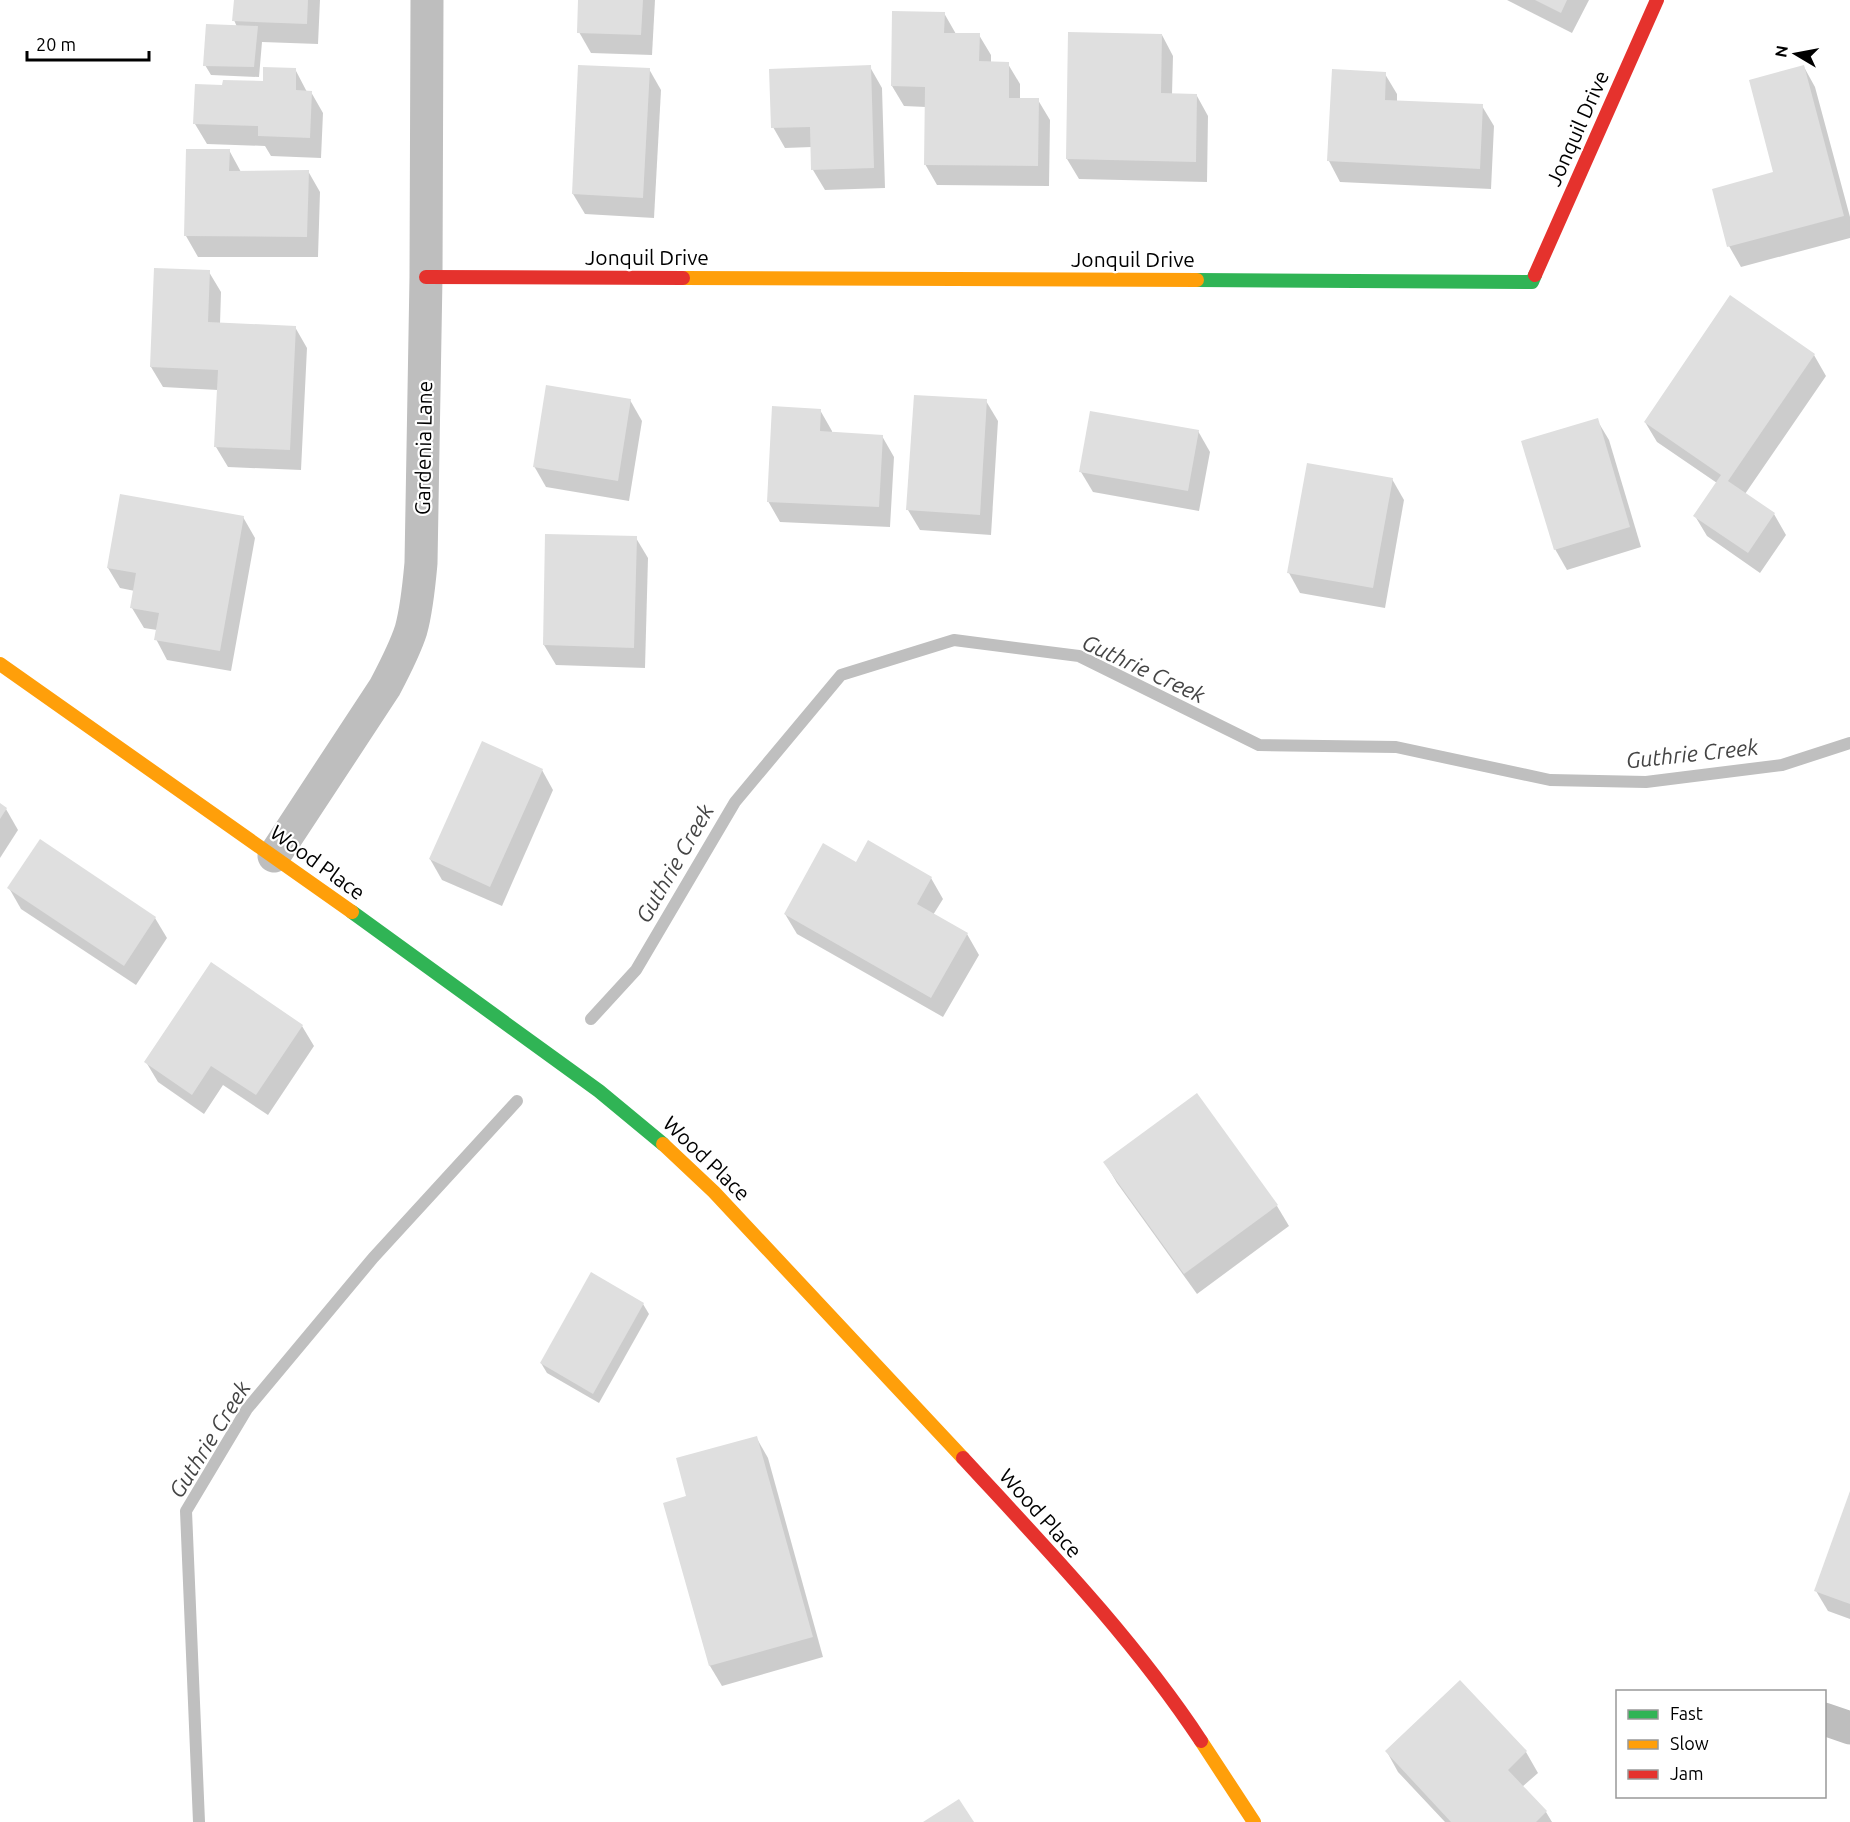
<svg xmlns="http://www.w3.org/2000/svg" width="1850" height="1822" font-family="Ubuntu,sans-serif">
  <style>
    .shadow { fill: #0003 }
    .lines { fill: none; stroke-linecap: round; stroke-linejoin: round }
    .stream { stroke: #bfbfbf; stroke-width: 12 }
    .building { fill: #dfdfdf }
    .street { stroke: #bebebe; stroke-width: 33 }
    .fast { stroke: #30b455; stroke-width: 14 }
    .slow { stroke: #ff9f0a; stroke-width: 14 }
    .jam { stroke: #e5322d; stroke-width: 14 }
    .labels { text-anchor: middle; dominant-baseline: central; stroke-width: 4.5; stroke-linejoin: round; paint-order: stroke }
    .street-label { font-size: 21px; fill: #000; stroke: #fff }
    .water-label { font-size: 22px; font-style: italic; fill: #444; stroke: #fff }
  </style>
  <rect width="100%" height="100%" fill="#fff"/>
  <g class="shadow">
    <polygon points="235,0 320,0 318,44 262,42 259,77 211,75 205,65 237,27 234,20"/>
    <polygon points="580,0 655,0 652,55 591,53 579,32"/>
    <polygon points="1507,0 1589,0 1572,33"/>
    <polygon points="944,13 956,34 979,35 991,55 991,63 1008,64 1020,84 1020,100 1038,100 1050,120 1049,186 937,185 925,164 926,107 904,106 892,86"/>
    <polygon points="1162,35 1173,56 1172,95 1197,96 1208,116 1207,182 1079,179 1067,159"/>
    <polygon points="870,67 882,88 885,188 825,190 813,170 812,147 785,148 773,127"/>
    <polygon points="1804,67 1815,87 1850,217 1850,238 1741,267 1729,246 1775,173"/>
    <polygon points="295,69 307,92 311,92 323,113 321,158 271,156 265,146 207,144 195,124 223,86 264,82"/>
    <polygon points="649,69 661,90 654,218 585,214 573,194"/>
    <polygon points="1385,74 1397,94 1397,102 1482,106 1494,126 1491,189 1340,182 1329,161"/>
    <polygon points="188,150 229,150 241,172 308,171 320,192 318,257 198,257 186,236"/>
    <polygon points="209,272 221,292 220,324 295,327 307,348 301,470 228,467 216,447 218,390 163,387 151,367"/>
    <polygon points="1814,355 1826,376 1745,494 1774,514 1786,535 1760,573 1707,536 1695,516 1717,483 1657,442 1645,422"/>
    <polygon points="630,400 642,421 629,501 546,487 534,466"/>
    <polygon points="986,401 998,421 991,535 920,530 908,510"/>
    <polygon points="820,410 832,431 832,434 882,436 894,457 890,527 780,522 768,501"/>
    <polygon points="1597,420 1609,440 1641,547 1567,570 1555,549"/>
    <polygon points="1198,431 1210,452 1199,511 1093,492 1081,472"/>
    <polygon points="1392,479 1404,500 1385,608 1300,593 1289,573"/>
    <polygon points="243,517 255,538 231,671 167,660 156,639 157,630 144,628 132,608 135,591 120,588 108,568"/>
    <polygon points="636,538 648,558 645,668 556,665 544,645"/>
    <polygon points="542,770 553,790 502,906 442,880 430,859"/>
    <polygon points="0,805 6,809 18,830 0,858"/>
    <polygon points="856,865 931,878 943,899 933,915 967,934 979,955 943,1017 797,934 785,914"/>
    <polygon points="9,888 155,918 167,938 136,985 21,909"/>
    <polygon points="302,1026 314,1046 268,1115 223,1085 204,1114 158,1082 146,1062"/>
    <polygon points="1105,1163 1277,1206 1289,1226 1197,1294 1117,1183"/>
    <polygon points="643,1304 649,1314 599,1403 547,1373 541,1363"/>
    <polygon points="756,1437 768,1458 823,1657 722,1686 710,1666 688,1497"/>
    <polygon points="1850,1495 1850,1619 1828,1611 1816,1591"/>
    <polygon points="1460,1682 1526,1752 1538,1773 1522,1787 1546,1812 1552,1822 1445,1822 1398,1772 1387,1752"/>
  </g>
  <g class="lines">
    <g class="stream">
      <polyline points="591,1019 636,970 735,802 841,675 954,640 1079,656 1259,745 1396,747 1550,780 1646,782 1782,765 1850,743"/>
      <polyline points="199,1822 186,1511 247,1409 373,1258 517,1101"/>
    </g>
  </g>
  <g class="building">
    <polygon points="234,0 308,0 307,24 232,21"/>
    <polygon points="578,0 643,0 641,35 577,33"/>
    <polygon points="1535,0 1567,0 1561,13"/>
    <polygon points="892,11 945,12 944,33 980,33 979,61 1009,62 1009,98 1039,98 1038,166 924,165 925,87 891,86"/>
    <polygon points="206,24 258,26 254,67 203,66"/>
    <polygon points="1068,32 1162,34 1161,93 1197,94 1196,162 1066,159"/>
    <polygon points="578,65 650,68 643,198 572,194"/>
    <polygon points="871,65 874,168 811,170 810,127 771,128 769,69"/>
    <polygon points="1804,65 1844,216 1727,247 1712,189 1773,172 1749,80"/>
    <polygon points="263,67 296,68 296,90 312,91 310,138 258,136 258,126 193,124 195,84 222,85 223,80 263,81"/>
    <polygon points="1332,69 1386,72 1385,100 1483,104 1480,169 1327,161"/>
    <polygon points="186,149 230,149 229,171 309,170 307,237 184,236"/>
    <polygon points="154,268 210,270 208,322 296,326 290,450 214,447 218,370 150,367"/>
    <polygon points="1730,295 1815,354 1728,481 1775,513 1748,553 1693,516 1721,475 1644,422"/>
    <polygon points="546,385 631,399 618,481 533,467"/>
    <polygon points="914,395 987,399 980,515 906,510"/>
    <polygon points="772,406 821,409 820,431 883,435 879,507 767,502"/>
    <polygon points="1090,411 1199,430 1188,491 1079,472"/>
    <polygon points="1598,418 1630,527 1554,550 1521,441"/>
    <polygon points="1307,463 1393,478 1373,588 1287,573"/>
    <polygon points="120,494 244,516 220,651 154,640 159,613 130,608 136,573 107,568"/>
    <polygon points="545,534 637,536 634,648 543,645"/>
    <polygon points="482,741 543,769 490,887 429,859"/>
    <polygon points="0,803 7,808 0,819"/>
    <polygon points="40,839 156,917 124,966 7,888"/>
    <polygon points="868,840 932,877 917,904 968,933 931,998 784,914 823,843 856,862"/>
    <polygon points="211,962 303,1025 256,1095 211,1066 192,1095 144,1062"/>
    <polygon points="1197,1093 1278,1205 1184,1274 1103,1162"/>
    <polygon points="591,1272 644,1303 593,1394 540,1363"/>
    <polygon points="757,1436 813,1637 709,1666 663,1503 686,1496 676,1458"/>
    <polygon points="1850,1491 1850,1604 1814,1591"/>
    <polygon points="1460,1680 1527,1751 1508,1770 1547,1811 1536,1822 1451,1822 1385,1751"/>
    <polygon points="959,1799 974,1822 923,1822"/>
  </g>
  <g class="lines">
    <g class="street">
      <path d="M274 856 385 687C395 668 405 649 411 630 417 608 419 585 421 563L426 277 427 0"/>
      <polyline points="1824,1719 1850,1728"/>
    </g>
    <g class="fast">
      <polyline points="1197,280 1532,282 1535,275"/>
      <polyline points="352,912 599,1091 663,1144"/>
    </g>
    <g class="slow">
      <polyline points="683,278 1197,280"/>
      <polyline points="0,664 352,912"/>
      <polyline points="663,1144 714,1192 963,1458"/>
      <polyline points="1201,1741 1254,1822"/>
    </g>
    <g class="jam">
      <polyline points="1535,275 1657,0"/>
      <polyline points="426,277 683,278"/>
      <path d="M963 1458C1046 1548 1133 1638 1201 1741"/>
    </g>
  </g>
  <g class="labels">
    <g class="street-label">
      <text transform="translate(1577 128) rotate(-66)">Jonquil Drive</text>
      <text x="647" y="257">Jonquil Drive</text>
      <text x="1133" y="259">Jonquil Drive</text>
      <text transform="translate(423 448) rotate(-89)">Gardenia Lane</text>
      <text transform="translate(318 862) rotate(36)">Wood Place</text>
      <text transform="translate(707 1158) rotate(44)">Wood Place</text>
      <text transform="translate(1041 1513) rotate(48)">Wood Place</text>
    </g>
    <g class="water-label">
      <text transform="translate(1144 668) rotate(25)">Guthrie Creek</text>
      <text transform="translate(1692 753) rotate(-6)">Guthrie Creek</text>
      <text transform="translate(674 863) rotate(-60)">Guthrie Creek</text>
      <text transform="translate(209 1439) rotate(-58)">Guthrie Creek</text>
    </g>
  </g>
  <rect x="1616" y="1690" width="210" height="108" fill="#ffffff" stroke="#999999" stroke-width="1.5"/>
  <rect x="1628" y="1710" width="30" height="9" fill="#30b455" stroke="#999999" stroke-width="1.5"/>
  <text x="1670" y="1720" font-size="18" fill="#000000">Fast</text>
  <rect x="1628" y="1740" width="30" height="9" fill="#ff9f0a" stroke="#999999" stroke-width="1.5"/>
  <text x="1670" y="1750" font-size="18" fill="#000000">Slow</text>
  <rect x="1628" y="1770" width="30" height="9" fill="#e5322d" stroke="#999999" stroke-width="1.5"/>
  <text x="1670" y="1780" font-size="18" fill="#000000">Jam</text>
  <g transform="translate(1796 54) rotate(280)" stroke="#ffffff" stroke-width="4.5" paint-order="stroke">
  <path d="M0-4.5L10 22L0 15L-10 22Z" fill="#000000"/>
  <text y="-9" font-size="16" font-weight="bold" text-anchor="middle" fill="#000000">N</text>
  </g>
  <path d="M27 51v9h122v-9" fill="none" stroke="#000000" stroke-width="3"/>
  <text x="36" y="51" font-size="18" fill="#000000" stroke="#ffffff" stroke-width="4.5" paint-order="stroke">20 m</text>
</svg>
